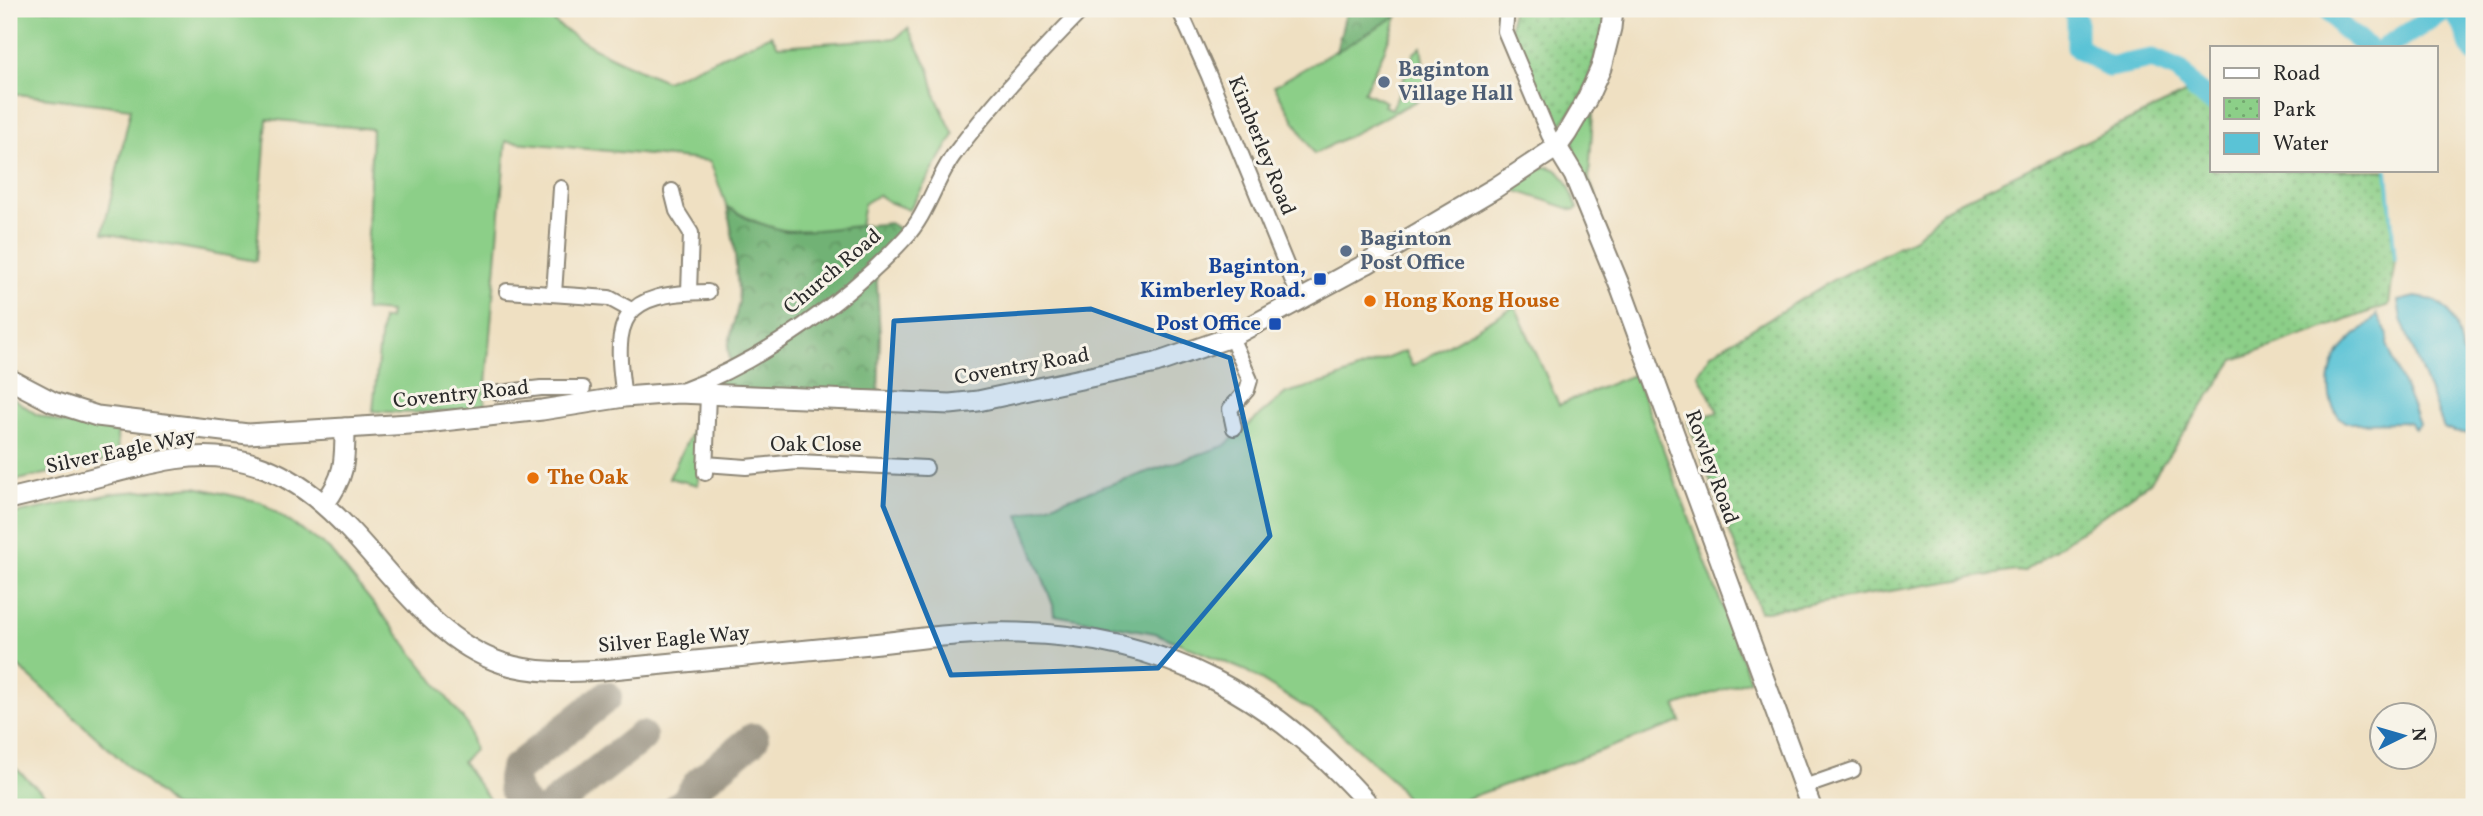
<svg xmlns="http://www.w3.org/2000/svg" width="2483" height="816" font-family="Vollkorn,serif">
  <style>
    .grass { fill: #8ccf88; stroke: #5c7d5a; stroke-width: 2 }
    .forest { fill: url(#forest-crowns); stroke: #4e6e50; stroke-width: 2 }
    .park { fill: url(#park-dots); stroke: #5c7d5a; stroke-width: 2 }
    .water { fill: #5ac3d6; stroke: #427780; stroke-width: 2 }
    .lines { fill: none; stroke-linecap: round; stroke-linejoin: round }
    .stream { stroke: #5ac3d6; stroke-width: 3.5 }
    .river { stroke: #5ac3d6; stroke-width: 21 }
    .taxiway { stroke: #8d8676; stroke-width: 32 }
    .street-casing { stroke: #8d8676; stroke-width: 18 }
    .secondary-casing { stroke: #8d8676; stroke-width: 23 }
    .street { stroke: #fff; stroke-width: 14 }
    .secondary { stroke: #fff; stroke-width: 19 }
    .marked { fill: #1f6fb2; fill-opacity: 0.2; stroke: #1f6fb2; stroke-width: 5; stroke-linejoin: round }
    .service-dot { fill: #5c6f8a; stroke: #f7f3e8; stroke-width: 2.5 }
    .transit-dot { fill: #1a4fb4; stroke: #f7f3e8; stroke-width: 2.5 }
    .food-dot { fill: #e8710a; stroke: #f7f3e8; stroke-width: 2.5 }
    .labels { text-anchor: middle; dominant-baseline: central; stroke-width: 6; stroke-linejoin: round; paint-order: stroke }
    .service-label { font-size: 21px; font-weight: bold; fill: #4e5e75; stroke: #f7f3e8; text-anchor: start }
    .street-label { font-size: 21px; fill: #2b2b2b; stroke: #f7f3e8 }
    .transit-label { font-size: 21px; font-weight: bold; fill: #164399; stroke: #f7f3e8; text-anchor: end }
    .food-label { font-size: 21px; font-weight: bold; fill: #c56008; stroke: #f7f3e8; text-anchor: start }
  </style>
  <defs>
    <pattern id="forest-crowns" width="20" height="18" patternUnits="userSpaceOnUse" patternTransform="scale(1.75)"><rect width="20" height="18" fill="#71b274"/><path d="M2 6a3 3 0 1 1 6 0M12 15a3 3 0 1 1 6 0" fill="none" stroke="#5d915f"/></pattern>
    <pattern id="park-dots" width="8" height="8" patternUnits="userSpaceOnUse" patternTransform="scale(1.75)"><rect width="8" height="8" fill="#8ccf88"/><path d="M2 2h.1M6 6h.1" fill="none" stroke="#73a86f" stroke-width="1.8" stroke-linecap="round"/></pattern>
  </defs>
  <rect width="100%" height="100%" fill="#f7f3e8"/>
  <filter id="ink" filterUnits="userSpaceOnUse"><feTurbulence type="fractalNoise" baseFrequency=".0143" numOctaves="2"/><feDisplacementMap in="SourceGraphic" scale="14" xChannelSelector="R" yChannelSelector="G"/><feConvolveMatrix kernelMatrix="1 2 1 2 8 2 1 2 1" color-interpolation-filters="sRGB"/></filter>
  <filter id="wash" filterUnits="userSpaceOnUse"><feTurbulence type="fractalNoise" baseFrequency=".00686" numOctaves="4" result="noise"/><feDisplacementMap in="SourceGraphic" scale="28" xChannelSelector="R" yChannelSelector="G"/><feGaussianBlur stdDeviation="1.57" result="paint"/><feColorMatrix in="noise" values="0 0 0 0 0 0 0 0 0 0 0 0 0 0 0 0 0 1.4 0 .05"/><feComposite in="paint" operator="in"/></filter>
  <g filter="url(#wash)">
    <rect width="100%" height="100%" fill="#efe0c2"/>
    <g class="grass">
      <path d="M9 9H560L562 16 554 22C588 48 626 64 666 81L771 35 778 46 896 38 908 28 930 71 936 97 954 135 909 210 889 202 878 195 864 204 860 226C836 229 807 235 783 230 763 227 745 216 727 207L710 161 506 141 484 409 406 413 373 411 382 319H389L390 312 365 310 372 129 267 119 256 261 103 233 131 108 9 93Z"/>
      <polygon points="1398,15 1384,51 1364,92 1386,102 1384,106 1392,109 1414,53 1421,47 1428,95 1314,154 1274,86"/>
      <polygon points="1594,97 1589,179 1597,200 1592,201 1574,155 1573,140"/>
      <path d="M1544 167C1566 166 1570 191 1578 208L1573 210 1499 185Z"/>
      <polygon points="1515,306 1559,405 1635,374 1750,680 1676,706 1681,722 1443,807 1413,807 1393,781 1326,720 1246,671 1155,633 1054,615 1053,605 1019,515 1224,446 1286,393 1330,381 1405,351 1412,366"/>
      <polygon points="9,395 36,414 59,422 117,432 118,458 9,482"/>
      <polygon points="693,429 697,430 700,434 698,485 669,478"/>
      <polygon points="195,487 261,502 329,549 402,639 467,724 474,750 462,762 495,807 173,807 9,658 9,515 116,493"/>
      <polygon points="9,762 58,807 9,807"/>
    </g>
    <g class="forest">
      <polygon points="1347,9 1408,9 1336,52"/>
      <polygon points="727,207 750,220 784,231 817,230 890,223 903,231 876,267 880,335 878,402 678,393 731,370 728,347 739,302 734,244"/>
    </g>
    <g class="park">
      <polygon points="1512,9 1607,9 1606,20 1584,93 1557,130 1554,130 1510,31"/>
      <polygon points="2195,89 2212,102 2212,170 2387,170 2395,259 2389,305 2234,360 2150,482 2023,572 2015,571 1760,612 1688,422 1718,412 1698,374 1711,354 1831,281 1915,238 1946,208"/>
    </g>
    <g class="water">
      <path d="M2415 297 2434 300 2447 310 2456 326 2462 353 2474 367V431C2464 435 2454 433 2444 428L2401 319 2398 301Z"/>
      <path d="M2377 314 2388 335 2387 344 2419 424 2415 428 2409 422 2348 423C2325 412 2325 373 2338 354 2348 339 2366 328 2377 314Z"/>
    </g>
    <g class="lines">
      <polyline class="stream" points="2387,170 2395,259"/>
      <g class="river">
        <polyline points="2072,9 2077,20 2077,47 2109,67 2152,59 2179,70 2195,89 2212,102"/>
        <polyline points="2328,9 2343,28 2367,47"/>
        <polyline points="2386,47 2445,10 2452,9 2464,27 2470,46 2474,52"/>
      </g>
      <g class="taxiway">
        <path d="M526 807C517 795 508 785 516 769L606 697"/>
        <polyline points="552,807 641,737"/>
        <polyline points="679,807 687,801 699,783 753,739"/>
      </g>
    </g>
  </g>
  <g filter="url(#ink)">
    <g class="lines">
      <defs>
        <g id="street">
          <polyline points="1179,9 1209,76 1301,301"/>
          <polyline points="1507,9 1505,31 1549,135 1557,147"/>
          <polyline points="672,191 677,211 691,233 689,292"/>
          <polyline points="507,291 609,298 631,310"/>
          <polyline points="554,294 561,188"/>
          <polyline points="1231,337 1250,380 1247,390 1230,409 1234,428"/>
          <path d="M684 390C762 361 849 299 905 238 927 215 935 181 953 156 991 104 1038 55 1083 9"/>
          <polyline points="499,393 541,388 583,388"/>
          <path d="M624 397C612 317 621 293 708 292"/>
          <polyline points="705,464 746,467 797,462 926,468"/>
          <polyline points="705,473 708,394"/>
          <polyline points="1804,787 1853,770"/>
        </g>
        <g id="secondary">
          <polyline points="1557,147 1574,175 1621,289 1811,807"/>
          <polyline points="9,379 53,402 97,416 248,434 425,423 542,410 624,397 678,393 950,404 978,401 1156,363 1231,337 1366,264 1495,188 1557,147 1567,133 1587,99 1601,68 1611,28 1613,9"/>
          <path d="M9 499C43 491 78 482 112 473 149 464 188 452 227 458 354 475 391 626 502 663 535 674 568 672 602 670 688 662 774 653 860 645 912 640 966 631 1018 633 1166 636 1275 697 1371 807"/>
          <path d="M324 504C345 478 345 461 345 428"/>
        </g>
      </defs>
      <use href="#street" class="street-casing"/>
      <use href="#secondary" class="secondary-casing"/>
      <use href="#street" class="street"/>
      <use href="#secondary" class="secondary"/>
    </g>
  </g>
  <path class="marked" d="M1091 309 1230 358 1270 536 1158 668 951 675 883 506 894 321Z"/>
  <g class="service-dot">
    <circle cx="1384" cy="82" r="7"/>
    <circle cx="1346" cy="251" r="7"/>
  </g>
  <g class="transit-dot">
    <rect x="1313" y="272" width="14" height="14" rx="3.5"/>
    <rect x="1268" y="317" width="14" height="14" rx="3.5"/>
  </g>
  <g class="food-dot">
    <circle cx="1370" cy="301" r="7"/>
    <circle cx="533" cy="478" r="7"/>
  </g>
  <g class="labels">
    <g class="service-label">
      <text x="1398" y="70">Baginton<tspan x="1398" dy="24">Village Hall</tspan></text>
      <text x="1360" y="239">Baginton<tspan x="1360" dy="24">Post Office</tspan></text>
    </g>
    <g class="street-label">
      <text transform="translate(1261 146) rotate(68)">Kimberley Road</text>
      <text transform="translate(833 272) rotate(-40)">Church Road</text>
      <text transform="translate(1022 367) rotate(-10)">Coventry Road</text>
      <text transform="translate(461 395) rotate(-6)">Coventry Road</text>
      <text x="816" y="445">Oak Close</text>
      <text transform="translate(121 452) rotate(-12)">Silver Eagle Way</text>
      <text transform="translate(1711 467) rotate(70)">Rowley Road</text>
      <text transform="translate(674 640) rotate(-5)">Silver Eagle Way</text>
    </g>
    <g class="transit-label">
      <text x="1306" y="267">Baginton,<tspan x="1306" dy="24">Kimberley Road.</tspan></text>
      <text x="1261" y="324">Post Office</text>
    </g>
    <g class="food-label">
      <text x="1384" y="301">Hong Kong House</text>
      <text x="547" y="478">The Oak</text>
    </g>
  </g>
  <rect width="2483" height="816" fill="none" stroke="#f7f3e8" stroke-width="35"/>
  <rect x="2210" y="46" width="228" height="126" fill="#f7f3e8" stroke="#a5a39c" stroke-width="2"/>
  <rect x="2224" y="68" width="35" height="10" fill="#ffffff" stroke="#a5a39c" stroke-width="2"/>
  <text x="2273" y="80" font-size="21" fill="#2b2b2b">Road</text>
  <rect x="2224" y="98" width="35" height="21" fill="url(#park-dots)" stroke="#a5a39c" stroke-width="2"/>
  <text x="2273" y="116" font-size="21" fill="#2b2b2b">Park</text>
  <rect x="2224" y="133" width="35" height="21" fill="#5ac3d6" stroke="#a5a39c" stroke-width="2"/>
  <text x="2273" y="150" font-size="21" fill="#2b2b2b">Water</text>
  <g transform="translate(2403 736) rotate(85)"><circle r="33" fill="#f7f3e8" stroke="#a5a39c" stroke-width="2"/>
  <path d="M0-5L12 26L0 18L-12 26Z" fill="#1f6fb2"/>
  <text y="-10" font-size="19" font-weight="bold" text-anchor="middle" fill="#2b2b2b">N</text>
  </g>
</svg>
